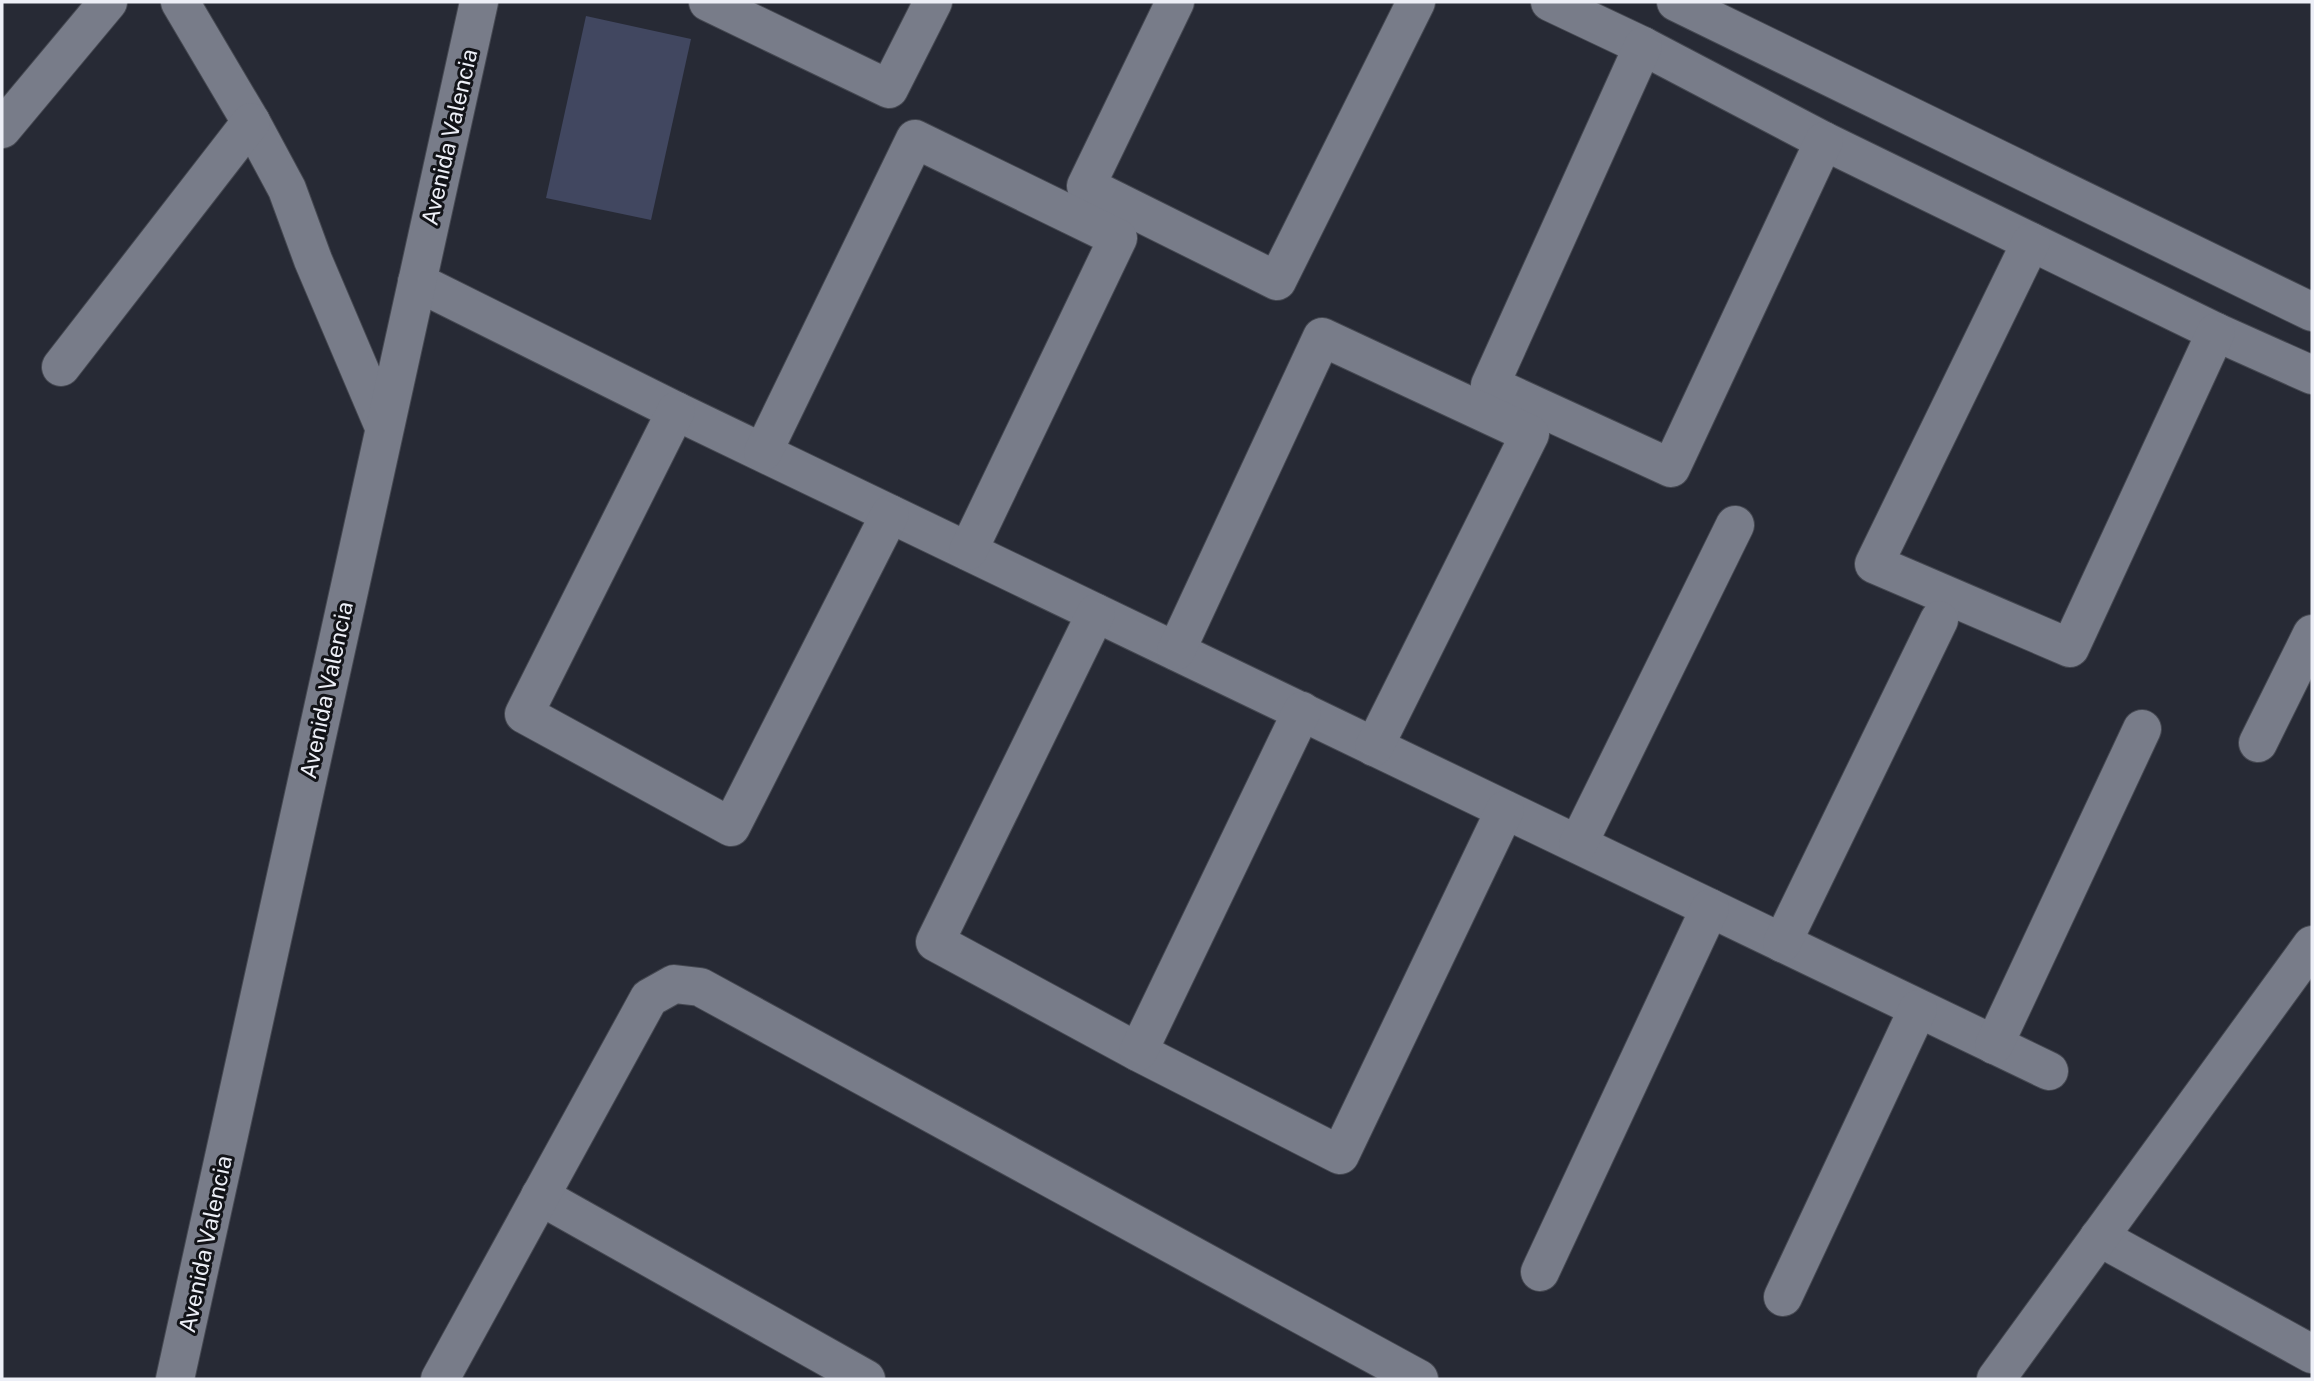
<svg xmlns="http://www.w3.org/2000/svg" width="2314" height="1381" font-family="'Public Sans',sans-serif">
  <style>
    .pitch { fill: #414760 }
    .lines { fill: none; stroke-linecap: round; stroke-linejoin: round }
    .minor-casing { stroke: #454851; stroke-width: 40 }
    .minor { stroke: #787c89; stroke-width: 38 }
    .labels { text-anchor: middle; dominant-baseline: central; stroke-width: 6; stroke-linejoin: round; paint-order: stroke }
    .street-label { font-size: 23px; fill: #edeff7; stroke: #121318 }
  </style>
  <rect width="100%" height="100%" fill="#272a35"/>
  <polygon class="pitch" points="586,16 691,39 651,220 546,198"/>
  <g class="lines">
    <defs>
      <g id="minor">
        <polyline points="180,2 251,122 287,189 313,260 384,427"/>
        <polyline points="708,2 889,89 933,2"/>
        <polyline points="1175,2 1086,186 1277,281 1416,2"/>
        <polyline points="1550,2 1643,46 1824,141 2216,332 2312,375"/>
        <polyline points="1676,2 2312,312"/>
        <polyline points="1643,46 1490,385 1671,468 1824,141"/>
        <polyline points="2,129 108,2"/>
        <polyline points="2031,242 1874,564 2070,648 2216,332"/>
        <polyline points="417,282 676,411 2049,1071"/>
        <polyline points="61,367 251,122"/>
        <polyline points="676,411 524,714 731,827 890,514"/>
        <polyline points="763,452 915,139 1118,238 968,551"/>
        <polyline points="1096,613 935,942 1138,1052 1340,1155 1505,810"/>
        <polyline points="1176,651 1322,337 1530,434 1374,747"/>
        <polyline points="2258,743 2312,634"/>
        <polyline points="1578,844 1735,525"/>
        <polyline points="1782,943 1939,620"/>
        <polyline points="1994,1045 2142,729"/>
        <polyline points="1138,1052 1302,711"/>
        <polyline points="540,1196 866,1379"/>
        <polyline points="2099,1237 2312,1354"/>
        <polyline points="1540,1272 1710,908"/>
        <polyline points="1783,1297 1918,1009"/>
        <polyline points="175,1379 479,2"/>
        <polyline points="440,1379 649,998 674,984 700,987 1419,1379"/>
        <polyline points="1996,1379 2312,945"/>
      </g>
    </defs>
    <use href="#minor" class="minor-casing"/>
    <use href="#minor" class="minor"/>
  </g>
  <g class="labels">
    <g class="street-label">
      <text transform="translate(449 137) rotate(-77)">Avenida Valencia</text>
      <text transform="translate(326 690) rotate(-78)">Avenida Valencia</text>
      <text transform="translate(205 1244) rotate(-78)">Avenida Valencia</text>
    </g>
  </g>
  <rect width="2314" height="1381" fill="none" stroke="#edeff7" stroke-width="7"/>
</svg>
